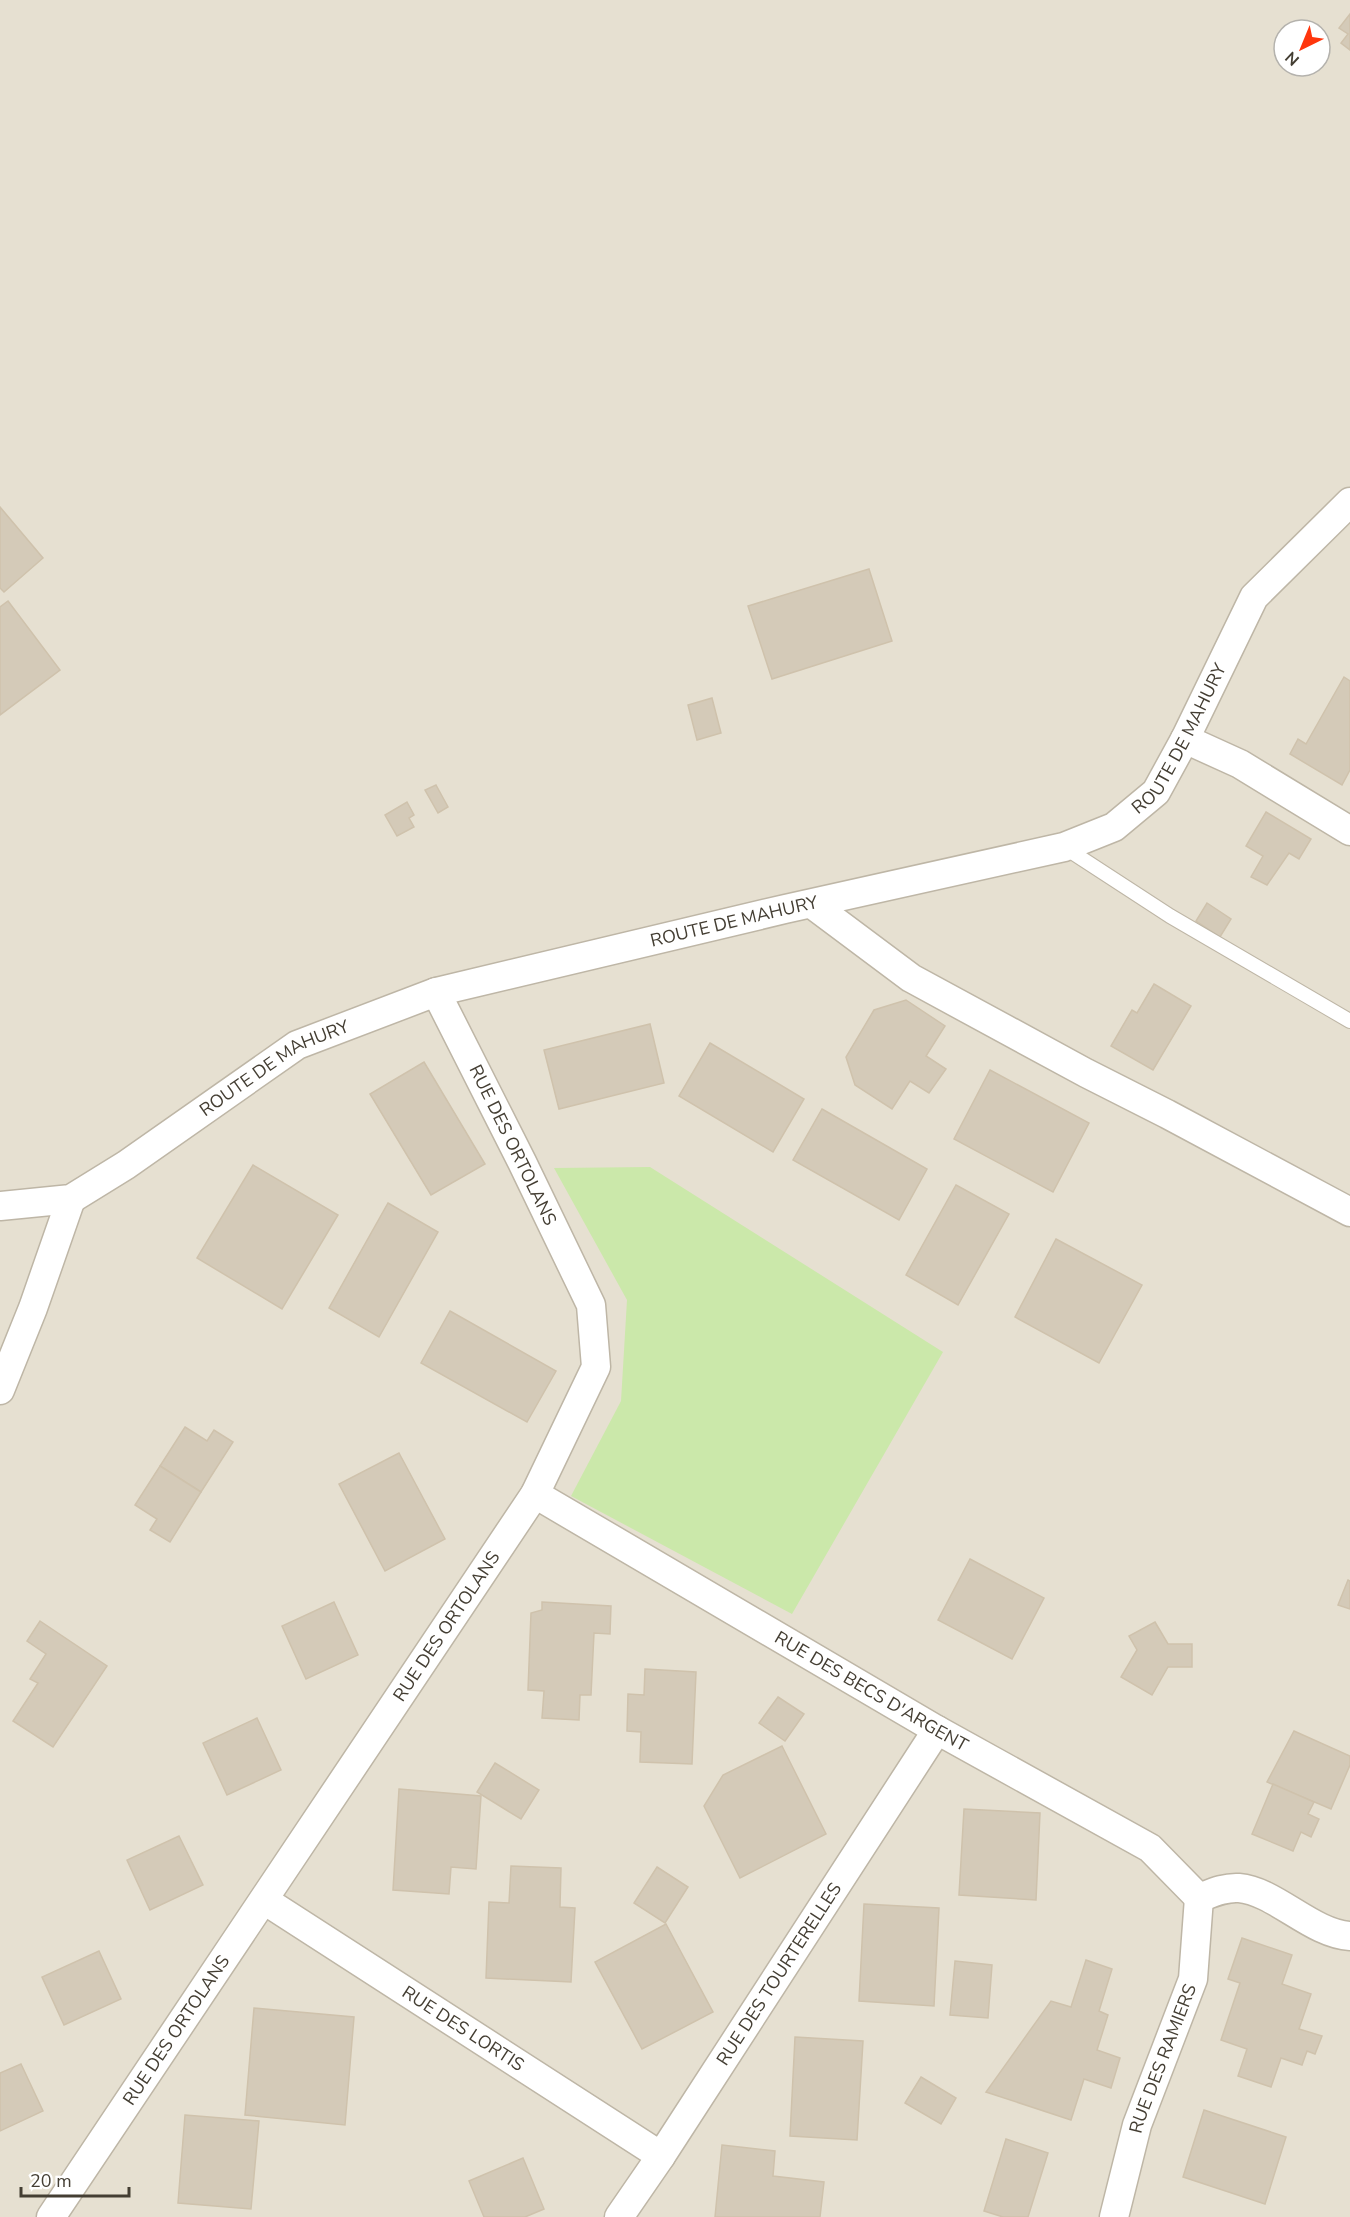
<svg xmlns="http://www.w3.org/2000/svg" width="1350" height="2217" font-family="'Nunito Sans',sans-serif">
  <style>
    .residential { fill: #e6e0d1; fill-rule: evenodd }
    .green { fill: #cbe8aa }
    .building { fill: #d4cab8; stroke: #cfc2ac; stroke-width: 1.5 }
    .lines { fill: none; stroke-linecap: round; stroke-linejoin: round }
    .service-casing { stroke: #beb6a6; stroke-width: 16 }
    .minor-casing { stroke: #beb6a6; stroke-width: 31 }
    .service { stroke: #fff; stroke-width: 14 }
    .minor { stroke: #fff; stroke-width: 28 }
    .labels { text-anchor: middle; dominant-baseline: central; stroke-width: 6; stroke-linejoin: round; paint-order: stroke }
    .street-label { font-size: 18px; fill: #443e33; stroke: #fff }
  </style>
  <rect width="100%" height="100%" fill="#f2eee3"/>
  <path class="residential" d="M0 0H1350V2217H0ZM1284 30H1320V66H1284Z"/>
  <polygon class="green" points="650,1167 943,1352 792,1614 571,1496 621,1401 627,1300 554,1168"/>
  <g class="building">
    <polygon points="1350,14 1350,50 1341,43 1348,34 1339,28"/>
    <polygon points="0,507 43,558 4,592 0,588"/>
    <polygon points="869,569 892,641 772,679 748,606"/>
    <polygon points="8,601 60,670 0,715 0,607"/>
    <polygon points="1344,677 1350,681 1350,770 1342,785 1290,754 1298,739 1306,744"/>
    <polygon points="712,698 721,733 697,740 688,705"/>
    <polygon points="436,785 448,807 438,813 425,790"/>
    <polygon points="407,802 414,815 409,818 414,827 397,836 385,815"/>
    <polygon points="1266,812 1311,839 1299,859 1289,853 1267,885 1251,877 1263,856 1246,846"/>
    <polygon points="1207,903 1231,919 1220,937 1196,921"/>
    <polygon points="1154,984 1191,1006 1153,1070 1111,1046 1132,1010 1137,1013"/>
    <polygon points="906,1000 945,1026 926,1056 946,1069 929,1093 910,1081 892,1109 855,1085 846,1057 874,1010"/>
    <polygon points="650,1024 664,1083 559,1109 544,1050"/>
    <polygon points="710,1043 804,1099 773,1152 679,1096"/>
    <polygon points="424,1062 485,1164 431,1195 370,1094"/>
    <polygon points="990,1070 1089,1123 1053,1192 954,1139"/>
    <polygon points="822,1109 927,1169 899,1220 793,1160"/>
    <polygon points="253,1165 338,1215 282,1309 197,1258"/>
    <polygon points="956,1185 1009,1214 958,1305 906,1275"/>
    <polygon points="388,1203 438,1232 379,1337 329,1308"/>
    <polygon points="1056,1239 1142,1285 1099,1363 1015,1317"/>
    <polygon points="450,1311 556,1371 527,1422 421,1363"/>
    <polygon points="185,1427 207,1441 214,1430 233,1442 201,1492 160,1466"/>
    <polygon points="399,1453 445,1539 385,1571 339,1484"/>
    <polygon points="160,1466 201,1492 170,1542 150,1530 157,1519 135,1505"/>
    <polygon points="970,1559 1044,1598 1012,1659 938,1620"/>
    <polygon points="1348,1580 1350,1581 1350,1609 1338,1605"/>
    <polygon points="334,1602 358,1655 306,1679 282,1626"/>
    <polygon points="542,1602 611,1606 610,1634 594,1633 591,1695 580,1695 579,1720 542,1718 544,1691 528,1690 531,1613 542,1610"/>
    <polygon points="40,1621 107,1666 53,1747 13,1721 38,1683 30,1679 46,1654 27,1641"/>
    <polygon points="1155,1622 1168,1644 1192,1644 1192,1667 1168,1667 1152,1695 1121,1677 1137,1650 1129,1636"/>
    <polygon points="645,1669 696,1672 692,1764 640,1762 641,1732 627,1731 628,1694 644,1695"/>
    <polygon points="778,1697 804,1714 785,1741 759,1723"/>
    <polygon points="257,1718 281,1770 227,1795 203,1743"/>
    <polygon points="1294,1731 1350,1756 1350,1765 1331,1809 1267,1782"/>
    <polygon points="782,1746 826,1834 740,1878 704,1806 723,1775"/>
    <polygon points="495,1763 539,1790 521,1819 477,1792"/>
    <polygon points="1273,1784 1314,1802 1308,1814 1319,1819 1311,1837 1301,1832 1293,1851 1252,1834"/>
    <polygon points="399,1789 481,1796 476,1869 451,1867 449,1894 393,1890"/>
    <polygon points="964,1809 1040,1813 1036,1900 959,1895"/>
    <polygon points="179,1836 203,1885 150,1910 127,1860"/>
    <polygon points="511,1866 561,1868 560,1907 575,1908 571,1982 486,1978 489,1902 509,1903"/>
    <polygon points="657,1867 688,1887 665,1923 634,1903"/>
    <polygon points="864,1904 939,1908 934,2006 859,2001"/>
    <polygon points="666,1924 713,2012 642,2049 595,1962"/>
    <polygon points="1242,1938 1292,1955 1282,1984 1311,1994 1299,2029 1322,2036 1315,2054 1307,2051 1302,2065 1281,2058 1271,2087 1238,2076 1247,2049 1221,2040 1240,1983 1228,1979"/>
    <polygon points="99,1951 121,1999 64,2025 42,1977"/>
    <polygon points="1086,1960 1112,1969 1099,2011 1108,2015 1097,2050 1120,2058 1111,2088 1084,2079 1071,2120 986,2092 1051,2001 1071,2007"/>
    <polygon points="955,1961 992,1965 988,2018 950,2015"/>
    <polygon points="254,2008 354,2017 345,2125 245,2115"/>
    <polygon points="795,2037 863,2041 857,2140 790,2136"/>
    <polygon points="21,2064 43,2111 0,2131 0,2073"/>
    <polygon points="921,2077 956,2098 941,2124 905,2103"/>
    <polygon points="1204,2110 1286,2137 1265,2204 1183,2177"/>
    <polygon points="185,2115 259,2121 251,2209 178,2203"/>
    <polygon points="1006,2139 1048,2153 1028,2217 1003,2217 984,2211"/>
    <polygon points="722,2145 775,2151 773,2176 824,2182 820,2217 715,2217"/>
    <polygon points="523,2158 544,2209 525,2217 484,2217 469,2181"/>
  </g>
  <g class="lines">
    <defs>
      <polyline id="service" points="1064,847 1170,916 1350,1021"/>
      <g id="minor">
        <polyline points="1185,739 1240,764 1350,831"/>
        <polyline points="812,904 911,978 1086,1073 1167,1114 1350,1212"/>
        <path id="s1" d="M0 1206 71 1199 126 1165 297 1045 436 992 785 909 1064 847 1114 827 1156 792 1185 739 1254 597 1350 502"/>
        <polyline points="0,1390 33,1308 71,1199"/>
        <path id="s2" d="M535 1494 937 1730 1150 1848 1199 1898"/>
        <path d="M1199 1898C1212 1893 1225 1887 1239 1888 1275 1891 1312 1934 1350 1936"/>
        <path id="s3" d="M264 1900 661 2156"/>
        <path id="s4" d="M51 2217 535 1494 596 1367 591 1305 522 1162 436 992"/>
        <path id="s5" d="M619 2217 661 2156 937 1730"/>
        <path id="s6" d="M1114 2217 1137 2125 1193 1979 1199 1898"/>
      </g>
    </defs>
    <use href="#service" class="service-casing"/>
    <use href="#minor" class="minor-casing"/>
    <use href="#service" class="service"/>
    <use href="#minor" class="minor"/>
  </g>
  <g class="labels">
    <g class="street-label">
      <text stroke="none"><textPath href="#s1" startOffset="1304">ROUTE DE MAHURY</textPath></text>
      <text stroke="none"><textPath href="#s1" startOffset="800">ROUTE DE MAHURY</textPath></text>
      <text stroke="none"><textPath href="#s1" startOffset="314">ROUTE DE MAHURY</textPath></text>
      <text transform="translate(513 1145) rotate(64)">RUE DES ORTOLANS</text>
      <text stroke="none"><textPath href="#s4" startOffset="711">RUE DES ORTOLANS</textPath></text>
      <text stroke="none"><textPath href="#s2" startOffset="390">RUE DES BECS D'ARGENT</textPath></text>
      <text stroke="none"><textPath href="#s5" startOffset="291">RUE DES TOURTERELLES</textPath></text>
      <text stroke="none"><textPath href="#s3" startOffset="237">RUE DES LORTIS</textPath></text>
      <text stroke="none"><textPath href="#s4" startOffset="225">RUE DES ORTOLANS</textPath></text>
      <text stroke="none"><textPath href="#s6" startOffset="166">RUE DES RAMIERS</textPath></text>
    </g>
  </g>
  <g transform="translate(1302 48) rotate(223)"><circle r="28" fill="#ffffff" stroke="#b4b2ad" stroke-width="1.5"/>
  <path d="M0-4.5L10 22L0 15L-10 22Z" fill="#ff360d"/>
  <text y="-9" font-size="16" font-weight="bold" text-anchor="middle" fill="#443e33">N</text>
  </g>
  <path d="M21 2187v9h108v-9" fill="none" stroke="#443e33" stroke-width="3"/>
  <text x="30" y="2187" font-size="18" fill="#443e33" stroke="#ffffff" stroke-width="4.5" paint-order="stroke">20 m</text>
</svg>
